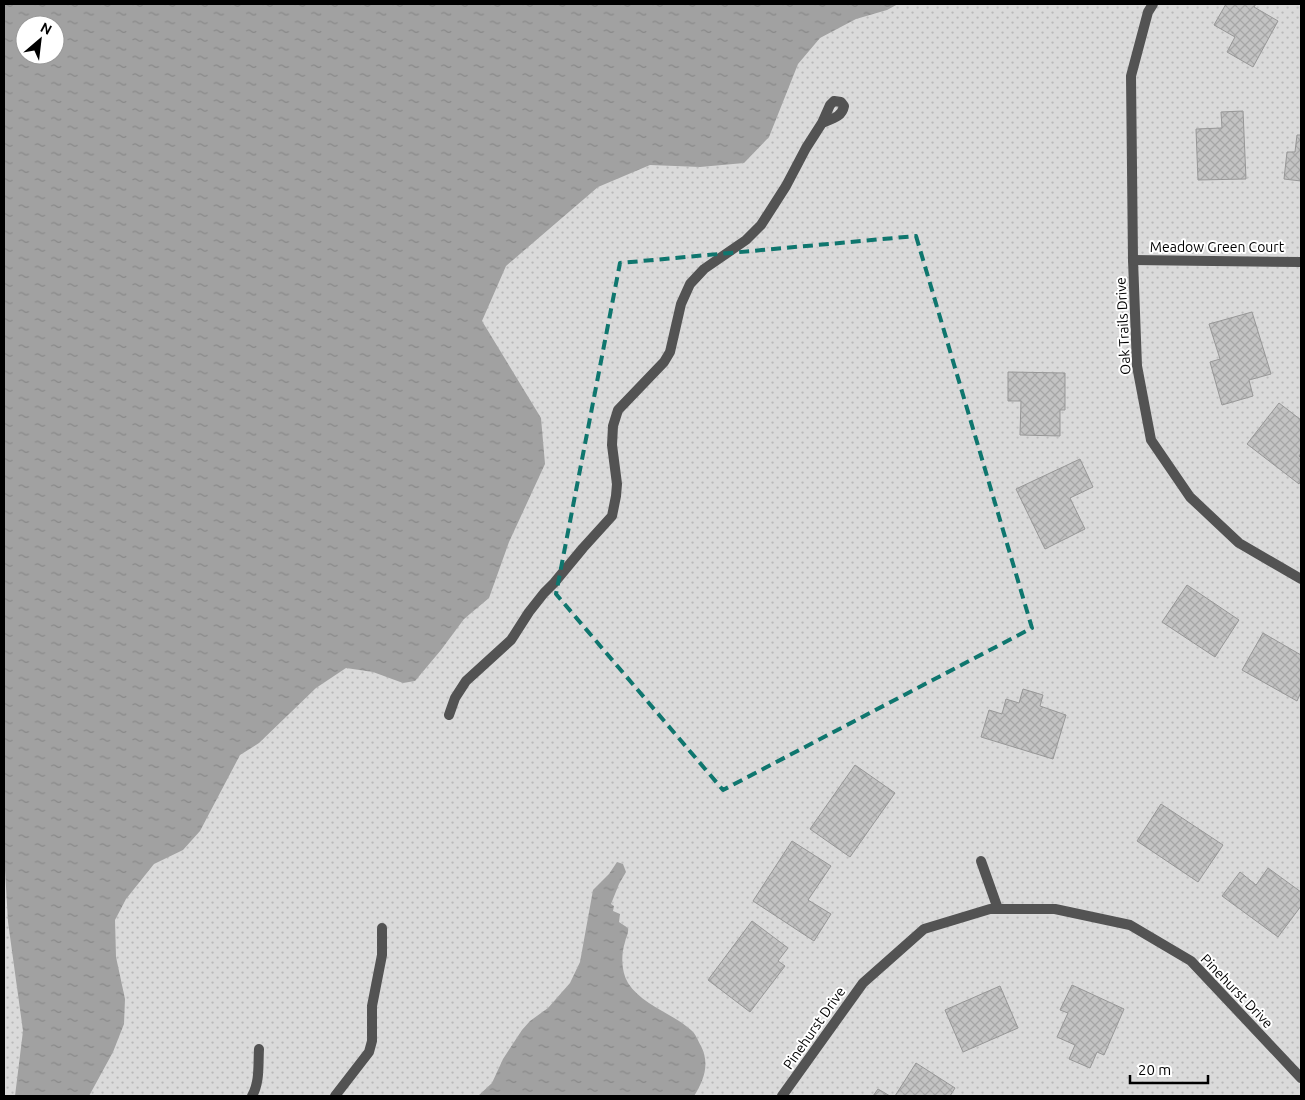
<svg xmlns="http://www.w3.org/2000/svg" width="1305" height="1100" font-family="Ubuntu,sans-serif">
  <style>
    .grass { fill: url(#grass-dots); fill-rule: evenodd }
    .water { fill: url(#water-ripples); fill-rule: evenodd }
    .building { fill: url(#building-cross-hatch); stroke: #979797 }
    .lines { fill: none; stroke-linecap: round; stroke-linejoin: round }
    .lane { stroke: #535353; stroke-width: 10 }
    .street { stroke: #535353; stroke-width: 10 }
    .marked { fill: none; stroke: #0f766e; stroke-width: 4; stroke-dasharray: 10 6; stroke-linejoin: round }
    .labels { text-anchor: middle; dominant-baseline: central; stroke-width: 4; stroke-linejoin: round; paint-order: stroke }
    .street-label { font-size: 14px; fill: #000; stroke: #fff }
  </style>
  <defs>
    <pattern id="grass-dots" width="8" height="8" patternUnits="userSpaceOnUse" patternTransform="scale(1.25)"><rect width="8" height="8" fill="#dadada"/><path d="M2 2h.1M6 6h.1" fill="none" stroke="#b9b9b9" stroke-width="1.8" stroke-linecap="round"/></pattern>
    <pattern id="water-ripples" width="26" height="14" patternUnits="userSpaceOnUse" patternTransform="scale(1.25)"><rect width="26" height="14" fill="#a1a1a1"/><path d="M2 4q2-2 4 0t4 0M15 11q2-2 4 0t4 0" fill="none" stroke="#898989"/></pattern>
    <pattern id="building-cross-hatch" width="8" height="8" patternUnits="userSpaceOnUse" patternTransform="scale(1.25)"><rect width="8" height="8" fill="#c3c3c3"/><path d="M0 0l8 8M0 8l8-8" fill="none" stroke="#a6a6a6"/></pattern>
  </defs>
  <rect width="100%" height="100%" fill="#fff"/>
  <path class="grass" d="M4 4H1301V1096H4ZM25 25H55V55H25Z"/>
  <g class="water">
    <path d="M4 4H898L887 10 856 19 820 38 798 64 769 137 744 163 700 167 650 165 598 187 506 266 482 321 541 418 545 464 509 542 489 598 464 619 441 650 415 681 403 683 373 672 346 668 316 688 259 743 240 755 200 831 183 850 154 864 126 899 115 920 116 957 125 999 124 1024 113 1052 89 1096H15L23 1031 8 922 4 853ZM25 25H55V55H25Z"/>
    <path d="M617 862 623 864 626 872 619 884 611 904 614 906 613 911 620 914 619 922 628 928C629 933 626 937 625 942 621 955 621 971 628 983 642 1005 672 1013 691 1030 696 1034 698 1041 701 1046 710 1064 704 1080 694 1096H478L492 1083 503 1059 522 1030 530 1021 548 1008 570 983 580 962 593 890 609 874Z"/>
  </g>
  <g class="building">
    <polygon points="1226,4 1256,4 1254,7 1278,21 1253,67 1227,52 1235,37 1214,25"/>
    <polygon points="1243,111 1246,179 1198,180 1196,129 1222,128 1221,112"/>
    <polygon points="1297,135 1301,135 1301,181 1284,179 1287,152 1295,152"/>
    <polygon points="1252,312 1271,374 1249,380 1253,396 1222,405 1210,362 1220,359 1209,324"/>
    <polygon points="1008,372 1065,373 1065,410 1060,410 1060,436 1020,435 1021,401 1008,401"/>
    <polygon points="1279,403 1301,420 1301,453 1299,456 1301,458 1301,480 1299,484 1247,444"/>
    <polygon points="1080,459 1093,487 1070,498 1085,529 1045,549 1016,489"/>
    <polygon points="1187,585 1239,620 1215,657 1162,622"/>
    <polygon points="1263,633 1301,655 1301,692 1297,701 1242,670"/>
    <polygon points="1023,689 1043,695 1040,706 1066,715 1053,759 981,737 989,710 1002,714 1006,699 1019,703"/>
    <polygon points="855,765 895,793 850,857 810,829"/>
    <polygon points="1161,804 1223,845 1198,882 1137,841"/>
    <polygon points="792,841 831,866 808,900 831,914 814,941 753,901"/>
    <polygon points="1268,868 1301,892 1301,906 1278,937 1222,896 1240,872 1256,885"/>
    <polygon points="752,921 788,948 778,961 785,966 750,1012 708,980"/>
    <polygon points="1072,985 1124,1009 1104,1055 1097,1052 1090,1068 1069,1059 1075,1045 1057,1037 1068,1013 1060,1010"/>
    <polygon points="1000,986 1018,1028 963,1052 945,1010"/>
    <polygon points="916,1063 955,1088 950,1096 895,1096"/>
    <polygon points="878,1089 890,1096 873,1096"/>
  </g>
  <g class="lines">
    <g class="lane">
      <path d="M449 715 455 698 466 681 511 640 529 612 544 593 554 583 583 548 612 516 616 496 617 484 612 445 613 426 618 410 664 362 670 352 681 304 690 284 704 269 746 240 761 225 786 186 806 148 822 123 830 105 834 101 841 102 844 106C842 117 832 119 822 123"/>
      <path d="M252 1096C260 1082 258 1065 259 1049"/>
      <polyline points="335,1096 369,1052 372,1041 372,1006 382,955 382,928"/>
    </g>
    <g class="street">
      <polyline points="1153,4 1148,12 1131,76 1133,260 1137,366 1151,440 1190,497 1239,543 1301,579"/>
      <polyline points="1133,260 1301,262"/>
      <polyline points="981,861 998,909"/>
      <polyline points="782,1096 863,983 924,929 990,909 1055,909 1130,925 1191,961 1301,1078"/>
    </g>
  </g>
  <path class="marked" d="M916 236 1032 628 723 790 556 594 620 263Z"/>
  <g class="labels">
    <g class="street-label">
      <text x="1217" y="247">Meadow Green Court</text>
      <text transform="translate(1123 326) rotate(-93)">Oak Trails Drive</text>
      <text transform="translate(1237 991) rotate(46)">Pinehurst Drive</text>
      <text transform="translate(814 1028) rotate(-55)">Pinehurst Drive</text>
    </g>
  </g>
  <rect width="1305" height="1100" fill="none" stroke="#000000" stroke-width="10"/>
  <g transform="translate(40 40) rotate(28)"><circle r="24" fill="#ffffff" stroke="#999999"/>
  <path d="M0-4L9 19L0 12L-9 19Z" fill="#000000"/>
  <text y="-8" font-size="14" font-weight="bold" text-anchor="middle" fill="#000000">N</text>
  </g>
  <path d="M1130 1075v8h78v-8" fill="none" stroke="#000000" stroke-width="2.5"/>
  <text x="1138" y="1075" font-size="15" fill="#000000" stroke="#ffffff" stroke-width="4" paint-order="stroke">20 m</text>
</svg>
